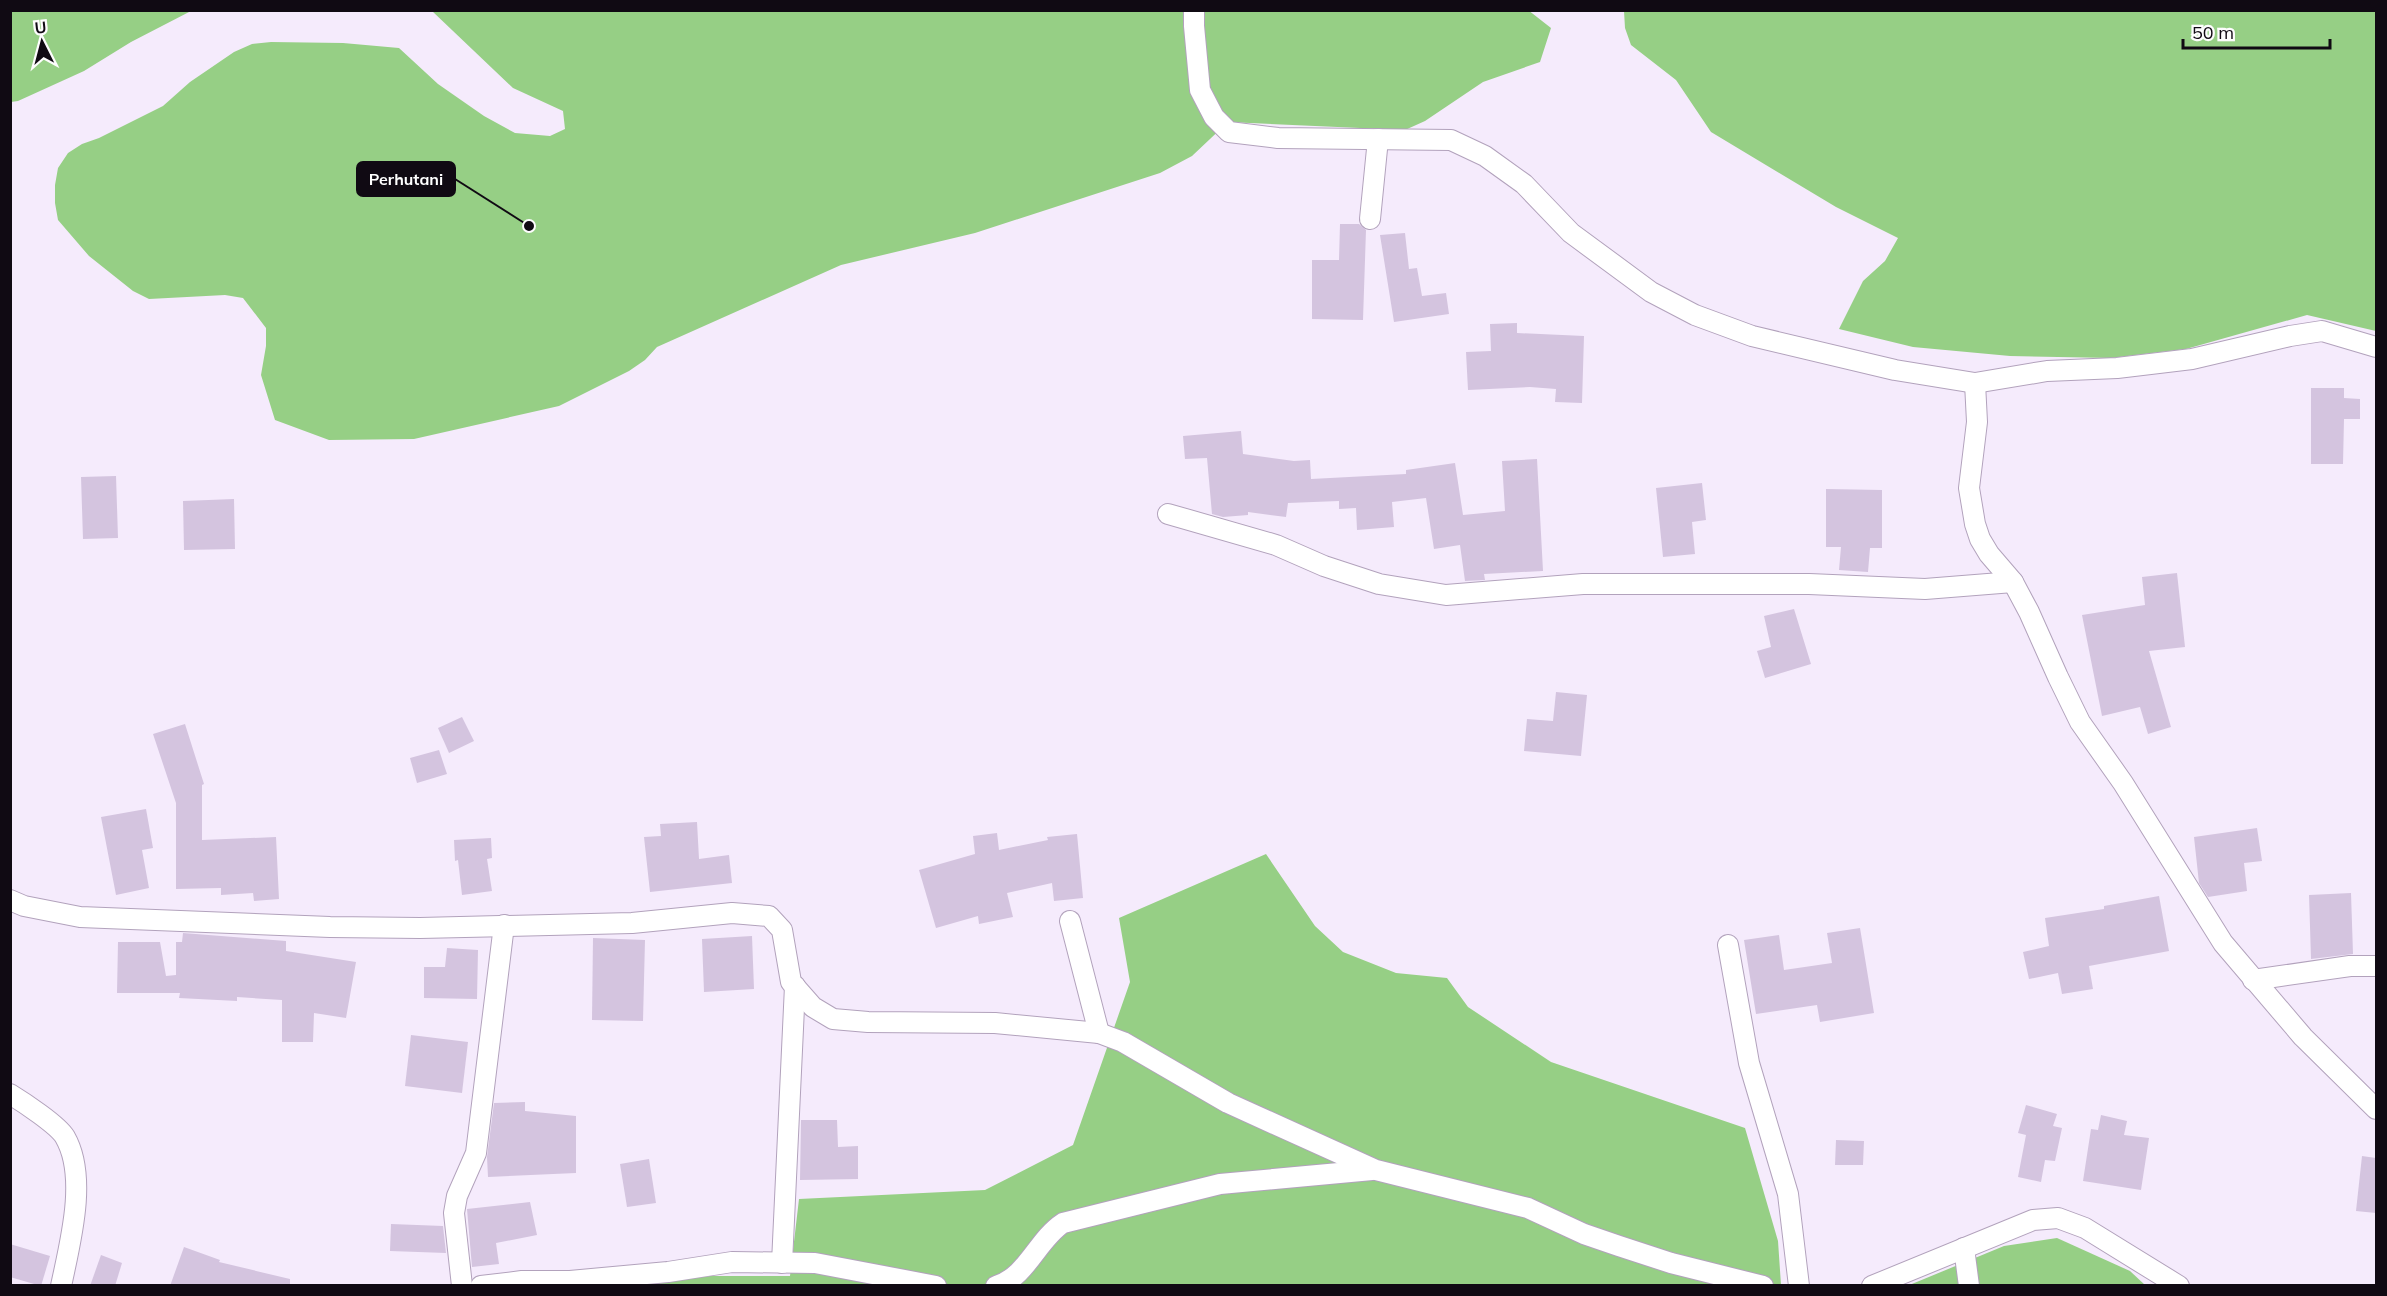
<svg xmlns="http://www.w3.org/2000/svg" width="2387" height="1296" font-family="Mulish,sans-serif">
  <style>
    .forest { fill: #96cf85 }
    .building { fill: #d4c4df }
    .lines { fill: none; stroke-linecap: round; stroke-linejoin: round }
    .minor-casing { stroke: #b2a2bc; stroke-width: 22 }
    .minor { stroke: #fff; stroke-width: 20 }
    .leader { fill: none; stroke: #100a13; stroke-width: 2 }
    .callout-dot { fill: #100a13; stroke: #fdfdfd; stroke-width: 2 }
    .callout { fill: #100a13; stroke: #100a13; stroke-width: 2 }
    .callout-label { font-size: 16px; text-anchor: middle; font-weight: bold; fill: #fff }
  </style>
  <rect width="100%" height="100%" fill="#f5ebfc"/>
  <g class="forest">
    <polygon points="11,10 191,10 191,11 131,42 84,71 18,101 11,102"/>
    <polygon points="1528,10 1551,28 1540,62 1483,82 1425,121 1405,130 1228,122 1192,156 1160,173 975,233 841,265 657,347 645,360 629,371 559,406 414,439 329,440 275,420 261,375 266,346 266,328 243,298 225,295 149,299 133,291 89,256 58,220 55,203 55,185 58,168 68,153 82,144 99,138 163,106 190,82 234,52 252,44 271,42 343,43 399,48 438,84 484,116 515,133 550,136 565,129 563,111 513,88 432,11"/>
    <polygon points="1624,11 2376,11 2376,331 2307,315 2186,349 2111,358 2010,356 1913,347 1839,329 1863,281 1885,261 1898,238 1836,207 1711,132 1676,80 1631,45 1625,28"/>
    <polygon points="1266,854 1315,926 1343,952 1396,973 1447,978 1468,1007 1551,1062 1745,1128 1778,1241 1781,1285 628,1286 710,1276 790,1276 799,1199 985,1190 1073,1145 1130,982 1119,918"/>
    <polygon points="2057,1238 2130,1271 2145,1285 1907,1286 2004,1246"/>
  </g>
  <g class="building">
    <polygon points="1340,224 1359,224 1366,230 1363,320 1312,319 1312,260 1339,260"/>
    <polygon points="1405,233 1409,269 1417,268 1422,296 1446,293 1449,314 1394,322 1380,235"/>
    <polygon points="1517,323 1517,333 1584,336 1582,403 1555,402 1556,389 1530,387 1468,390 1466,352 1491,351 1490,324"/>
    <polygon points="2311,388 2344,388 2344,398 2360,399 2360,419 2344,419 2343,464 2311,464"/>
    <polygon points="1241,431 1243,454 1294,461 1310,460 1311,479 1406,474 1406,470 1455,463 1463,515 1505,511 1502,461 1537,459 1543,571 1484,574 1485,580 1465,581 1460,545 1434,549 1426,498 1392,502 1394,527 1357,530 1356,508 1339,509 1339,501 1288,503 1286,517 1248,512 1248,515 1223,517 1212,514 1207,458 1185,459 1183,436"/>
    <polygon points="116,476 118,538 83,539 81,477"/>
    <polygon points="1702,483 1706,520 1692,522 1695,554 1663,557 1656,488"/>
    <polygon points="1826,489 1882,490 1882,548 1870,548 1868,572 1839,570 1841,547 1826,547"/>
    <polygon points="234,499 235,549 184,550 183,501"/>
    <polygon points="2177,573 2185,647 2149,651 2171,727 2148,734 2140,707 2102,716 2082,615 2145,605 2142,577"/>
    <polygon points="1794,609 1811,664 1765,678 1757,651 1771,647 1764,616"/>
    <polygon points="1556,692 1587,695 1581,756 1524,751 1527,719 1553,721"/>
    <polygon points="462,717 474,741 449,753 438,728"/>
    <polygon points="185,724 204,784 202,785 202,840 276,837 279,899 254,901 253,893 221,895 221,888 176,889 176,803 153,734"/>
    <polygon points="439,750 447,774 417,783 410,758"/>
    <polygon points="146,809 153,848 142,850 149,888 116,895 101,817"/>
    <polygon points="697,822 699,859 729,855 732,883 650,892 644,837 661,836 660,824"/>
    <polygon points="2257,828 2262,861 2244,863 2247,891 2208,897 2199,883 2194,837"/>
    <polygon points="997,833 999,850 1048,840 1047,837 1077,834 1083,898 1054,901 1052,883 1007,893 1013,917 979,924 978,916 936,928 919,870 975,854 973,836"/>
    <polygon points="491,838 492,858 487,859 492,891 462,895 458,860 455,861 454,840"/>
    <polygon points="2351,893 2353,954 2311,959 2309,895"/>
    <polygon points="2159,896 2169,951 2089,966 2093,989 2062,994 2058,973 2029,979 2023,952 2049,946 2045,918 2104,909 2104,906"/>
    <polygon points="1860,928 1874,1013 1820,1022 1817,1005 1756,1014 1744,940 1779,935 1784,970 1832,963 1827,933"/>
    <polygon points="183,933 286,941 286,951 356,962 346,1018 314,1013 313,1042 282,1042 282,1000 237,997 237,1001 179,998 180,993 117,993 118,942 160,942 166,976 176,975 176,942 182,942"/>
    <polygon points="752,936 754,989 704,992 702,939"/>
    <polygon points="593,938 645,940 643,1021 592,1020"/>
    <polygon points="447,948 478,950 477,999 424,998 424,967 445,967"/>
    <polygon points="411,1035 468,1042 462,1093 405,1086"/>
    <polygon points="525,1102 525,1111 576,1116 576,1173 488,1177 487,1157 494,1103"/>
    <polygon points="2026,1105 2057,1114 2053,1126 2062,1128 2055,1161 2045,1160 2041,1182 2018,1177 2026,1135 2018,1133"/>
    <polygon points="2101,1115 2127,1121 2124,1135 2149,1138 2141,1190 2083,1181 2091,1129 2098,1130"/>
    <polygon points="801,1120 837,1120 838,1147 858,1146 858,1179 800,1180"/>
    <polygon points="1836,1140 1864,1141 1863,1165 1835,1165"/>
    <polygon points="2362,1156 2376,1158 2376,1213 2356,1211"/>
    <polygon points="649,1159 656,1203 627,1207 620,1164"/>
    <polygon points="530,1202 537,1235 496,1243 499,1264 472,1267 467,1209"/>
    <polygon points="391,1224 443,1226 446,1253 390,1251"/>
    <polygon points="10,1244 50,1256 41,1286 10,1277"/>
    <polygon points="184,1247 220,1260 219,1262 290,1279 290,1286 170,1286"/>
    <polygon points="101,1255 122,1263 115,1286 90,1286"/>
  </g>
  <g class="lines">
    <defs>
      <g id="minor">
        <polyline points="1194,10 1194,26 1200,90 1214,117 1229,132 1278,138 1451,140 1485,156 1524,184 1571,233 1651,292 1695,315 1752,336 1895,370 1975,383 2047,371 2117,368 2192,359 2290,336 2322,331 2376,347"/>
        <polyline points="1370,219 1378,139"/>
        <polyline points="1975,383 1977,422 1969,488 1975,524 1980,539 1989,554 2013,582 2029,612 2058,677 2080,722 2123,783 2223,943 2303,1037 2376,1109"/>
        <polyline points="1168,514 1276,545 1324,566 1379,584 1446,595 1583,584 1809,584 1925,589 2013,582"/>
        <polyline points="10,900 24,906 80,917 330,927 420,928 632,923 732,913 769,916 782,930 791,982 813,1007 833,1019 868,1022 995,1023 1099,1033 1123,1042 1228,1103 1376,1170 1528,1208 1584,1234 1619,1246 1671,1263 1763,1286"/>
        <polyline points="1070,921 1099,1033"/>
        <polyline points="1728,945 1749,1063 1788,1194 1799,1286"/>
        <polyline points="2253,980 2350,966 2376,966"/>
        <path d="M10 1094C23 1102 58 1125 65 1137 88 1177 70 1243 61 1286"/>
        <polyline points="1964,1248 1969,1286"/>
        <polyline points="782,1263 795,986"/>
        <polyline points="462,1286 454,1213 457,1196 476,1153 504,925"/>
        <polyline points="481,1286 522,1281 570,1281 668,1272 732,1262 815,1263 936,1286"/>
        <path d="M996 1286C1027 1277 1037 1240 1063 1223L1220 1184 1372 1170"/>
        <polyline points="1872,1286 2033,1220 2058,1218 2085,1228 2179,1286"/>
      </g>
    </defs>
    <use href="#minor" class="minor-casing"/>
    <use href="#minor" class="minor"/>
  </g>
  <path class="leader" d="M529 226L455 179"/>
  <circle class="callout-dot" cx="529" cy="226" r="6"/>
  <rect class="callout" x="357" y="162" width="98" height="34" rx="6"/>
  <g class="callout-label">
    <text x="406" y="185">Perhutani</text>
  </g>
  <rect width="2387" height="1296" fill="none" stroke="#100a13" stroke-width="24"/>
  <g transform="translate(42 42) rotate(354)" stroke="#fdfdfd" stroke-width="4.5" paint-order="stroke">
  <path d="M0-4.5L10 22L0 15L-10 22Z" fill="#100a13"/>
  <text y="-9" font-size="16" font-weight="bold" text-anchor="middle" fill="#100a13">U</text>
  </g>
  <path d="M2183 39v9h147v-9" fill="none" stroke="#100a13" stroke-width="3"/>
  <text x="2192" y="39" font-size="18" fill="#100a13" stroke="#fdfdfd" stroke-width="4.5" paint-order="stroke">50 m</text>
</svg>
